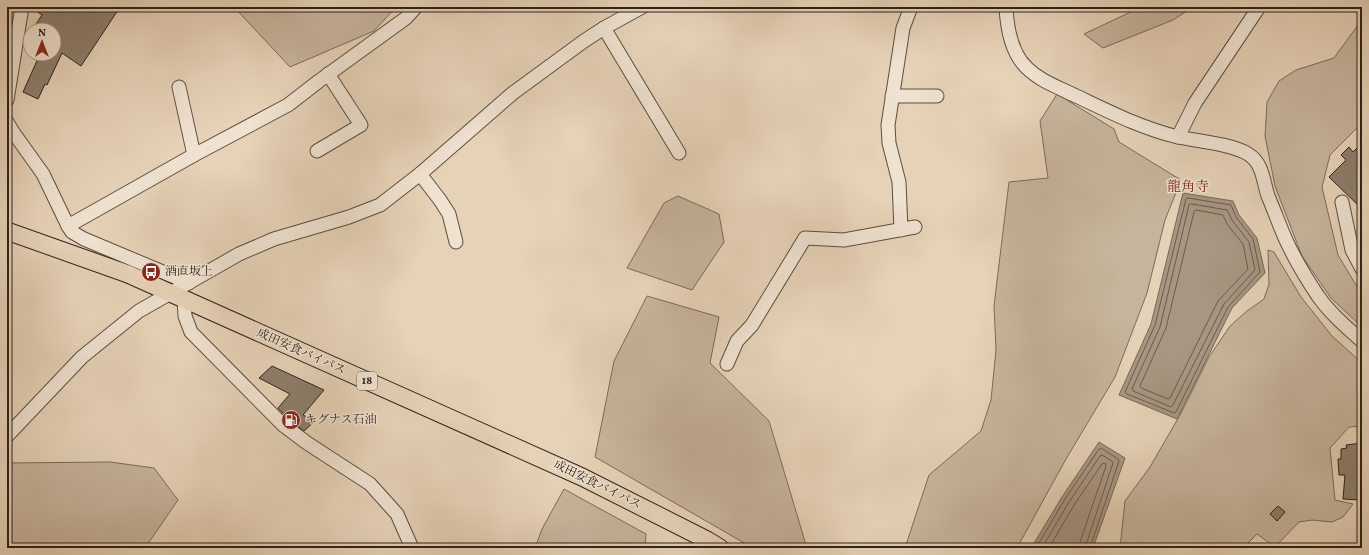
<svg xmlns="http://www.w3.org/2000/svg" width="1369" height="555" font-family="Vollkorn,'Noto Serif JP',serif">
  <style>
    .green { fill: #c6b49c; stroke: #796b5b }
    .water { fill: #a79682; stroke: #766858 }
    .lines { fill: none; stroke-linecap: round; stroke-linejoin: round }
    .shore { stroke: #6a5c4e; stroke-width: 1 }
    .building { fill: #8d7e6c; stroke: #2c221a }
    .minor-casing { stroke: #5a4e41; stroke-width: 15 }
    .major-casing { stroke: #2c221a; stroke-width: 19 }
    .minor { stroke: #efe2d0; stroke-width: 13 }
    .major { stroke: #e6d2b7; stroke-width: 17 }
    .labels { text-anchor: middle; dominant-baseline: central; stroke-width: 3; stroke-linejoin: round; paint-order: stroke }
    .shield { fill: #efe2d0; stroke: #665c51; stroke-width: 1 }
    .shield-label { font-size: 11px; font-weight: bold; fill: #2c221a }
    .poi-label { font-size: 12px; fill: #2c221a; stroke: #efe2d0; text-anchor: start }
    .street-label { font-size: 12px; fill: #2c221a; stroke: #efe2d0 }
    .quarter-label { font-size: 14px; fill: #7a1f14; stroke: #efe2d0 }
  </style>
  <rect width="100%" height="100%" fill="#e6d2b7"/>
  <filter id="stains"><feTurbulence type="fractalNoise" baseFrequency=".005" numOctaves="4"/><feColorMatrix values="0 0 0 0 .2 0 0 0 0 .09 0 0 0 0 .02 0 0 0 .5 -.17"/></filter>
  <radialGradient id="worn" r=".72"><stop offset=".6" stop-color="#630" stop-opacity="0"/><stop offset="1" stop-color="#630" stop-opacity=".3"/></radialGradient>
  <g class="green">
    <polygon points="234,7 396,7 374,31 290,67"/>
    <polygon points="1141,7 1193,7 1173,20 1103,48 1084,34"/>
    <polygon points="1362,22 1362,123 1330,155 1322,187 1338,255 1362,295 1362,327 1331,298 1302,256 1275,186 1265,136 1267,102 1279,81 1296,70 1334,58 1358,25"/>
    <polygon points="1057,94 1114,129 1119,142 1181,180 1165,220 1147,293 1115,377 1066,459 1017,548 905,548 929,475 981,431 991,400 996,350 994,306 1009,182 1048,178 1040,121"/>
    <polygon points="678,196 719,214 724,242 692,290 627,268 664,203"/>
    <polygon points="1268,250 1274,252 1301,297 1332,336 1362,363 1362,426 1349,427 1330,448 1335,500 1353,504 1343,517 1332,522 1312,520 1299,522 1275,547 1257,534 1243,548 1120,548 1125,501 1150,467 1180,415 1209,357 1230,326 1247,311 1264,299 1269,284"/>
    <polygon points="647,296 719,317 710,363 769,421 806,545 810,548 753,548 595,457 614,361"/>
    <polygon points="110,462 154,468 178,500 145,548 7,548 7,463"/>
    <polygon points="564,489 646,534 645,548 535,548 542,529"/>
  </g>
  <g class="water">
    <polygon points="1183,193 1233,201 1239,215 1257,238 1265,273 1232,308 1177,419 1119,395 1151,324"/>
    <polygon points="1099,442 1125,458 1093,548 1031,548 1062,497"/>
  </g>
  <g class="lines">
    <g class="shore">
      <polygon points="1188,198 1231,205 1236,217 1253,239 1260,272 1228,307 1176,412 1174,413 1127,394 1125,392 1155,325 1186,199"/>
      <polygon points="1192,204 1227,210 1232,220 1249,242 1255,270 1224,304 1173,405 1171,407 1133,391 1132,389 1160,327 1189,205"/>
      <polygon points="1196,210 1223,215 1227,224 1243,244 1248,269 1218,301 1170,398 1168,399 1141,388 1140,386 1166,328 1194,212"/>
      <polyline points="1036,548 1065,499 1099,449 1101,448 1118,459 1119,461 1090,548"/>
      <polyline points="1042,548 1069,502 1100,456 1102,455 1112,461 1113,463 1085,548"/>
      <polyline points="1049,548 1074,505 1102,464 1105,463 1106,466 1080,542 1079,548"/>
    </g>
  </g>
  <g class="building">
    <polygon points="30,7 120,7 81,66 62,53 47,85 45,84 38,99 23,92 40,54 54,54 54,30 32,30 42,15"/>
    <polygon points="1362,143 1362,209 1329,177 1346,160 1341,155 1349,147 1353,152"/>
    <polygon points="272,366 324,390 303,415 315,421 304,431 288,419 278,408 290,394 259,378"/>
    <polygon points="1362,443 1362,489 1360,489 1359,500 1343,499 1345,475 1339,475 1338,459 1341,459 1341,449 1347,448 1346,445"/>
    <polygon points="1278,506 1285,512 1277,521 1270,514"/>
  </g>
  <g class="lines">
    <defs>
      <g id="minor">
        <path d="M1006 7C1007 28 1011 53 1027 68 1040 81 1058 87 1074 95 1108 111 1141 128 1178 137 1197 141 1232 144 1248 154 1263 163 1263 181 1268 196 1274 210 1279 224 1285 238 1294 258 1306 278 1318 296 1330 313 1346 327 1362 341"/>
        <polyline points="604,28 679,153"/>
        <polyline points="179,87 194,155"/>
        <polyline points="892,96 937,96"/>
        <polyline points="7,100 22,7"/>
        <polyline points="7,122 13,132 43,174 68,226 72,232 84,239 189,283"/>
        <polyline points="1178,137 1195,103 1259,7"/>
        <polyline points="317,151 361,125 328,74"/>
        <polyline points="420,174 440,200 449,214 456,242"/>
        <polyline points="1342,202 1352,250 1362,269"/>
        <polyline points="68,226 194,155 288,105 319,81 406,18 416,7"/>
        <polyline points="901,230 899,182 889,143 888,125 903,28 911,7"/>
        <polyline points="184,299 185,316 191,332 283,425 307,443 370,484 397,514 412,548"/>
        <polyline points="727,364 737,341 752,325 805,238 844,240 915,227"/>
        <polyline points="7,436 82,357 139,311 239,254 274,239 349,217 380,205 420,174 513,93 584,41 604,28 642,7"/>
      </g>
      <polyline id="major" points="7,231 128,274 582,477 707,540 720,548"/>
    </defs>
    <use href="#minor" class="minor-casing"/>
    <use href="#major" class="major-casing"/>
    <use href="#minor" class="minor"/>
    <use href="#major" class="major"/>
  </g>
  <defs>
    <symbol id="bus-disc" viewBox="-11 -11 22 22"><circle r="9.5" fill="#8f2418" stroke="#efe2d0"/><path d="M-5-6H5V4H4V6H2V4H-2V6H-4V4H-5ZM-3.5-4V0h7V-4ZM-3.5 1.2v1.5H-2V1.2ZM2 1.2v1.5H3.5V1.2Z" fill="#fff"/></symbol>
    <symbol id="fuel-disc" viewBox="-11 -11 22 22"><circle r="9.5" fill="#8f2418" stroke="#efe2d0"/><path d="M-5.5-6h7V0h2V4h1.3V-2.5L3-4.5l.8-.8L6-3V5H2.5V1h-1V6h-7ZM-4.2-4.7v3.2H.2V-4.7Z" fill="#fff"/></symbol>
  </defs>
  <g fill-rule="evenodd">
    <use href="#bus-disc" x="140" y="261" width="22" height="22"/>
    <use href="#fuel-disc" x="280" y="409" width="22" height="22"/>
  </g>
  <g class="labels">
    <rect class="shield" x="357" y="372" width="20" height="18" rx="3"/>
    <g class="shield-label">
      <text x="367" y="381">18</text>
    </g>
    <g class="poi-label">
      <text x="165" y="272">酒直坂上</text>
      <text x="305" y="420">キグナス石油</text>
    </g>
    <g class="street-label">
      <text transform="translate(301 352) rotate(24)">成田安食バイパス</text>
      <text transform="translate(597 485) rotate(26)">成田安食バイパス</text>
    </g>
    <g class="quarter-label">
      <text x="1188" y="187">龍角寺</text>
    </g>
  </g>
  <rect width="1369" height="555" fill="none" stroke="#e6d2b7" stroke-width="24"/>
  <rect x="8" y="8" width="1353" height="539" fill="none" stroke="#2c221a" stroke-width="2"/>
  <rect x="12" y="12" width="1345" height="531" fill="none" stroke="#2c221a"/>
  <g transform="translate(42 42)"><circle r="19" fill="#efe2d0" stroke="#a19587"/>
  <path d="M0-3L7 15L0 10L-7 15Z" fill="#8f2418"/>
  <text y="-6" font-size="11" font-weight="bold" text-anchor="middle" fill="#2c221a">N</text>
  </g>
  <rect width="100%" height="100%" filter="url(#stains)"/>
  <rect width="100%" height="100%" fill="url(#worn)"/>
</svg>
